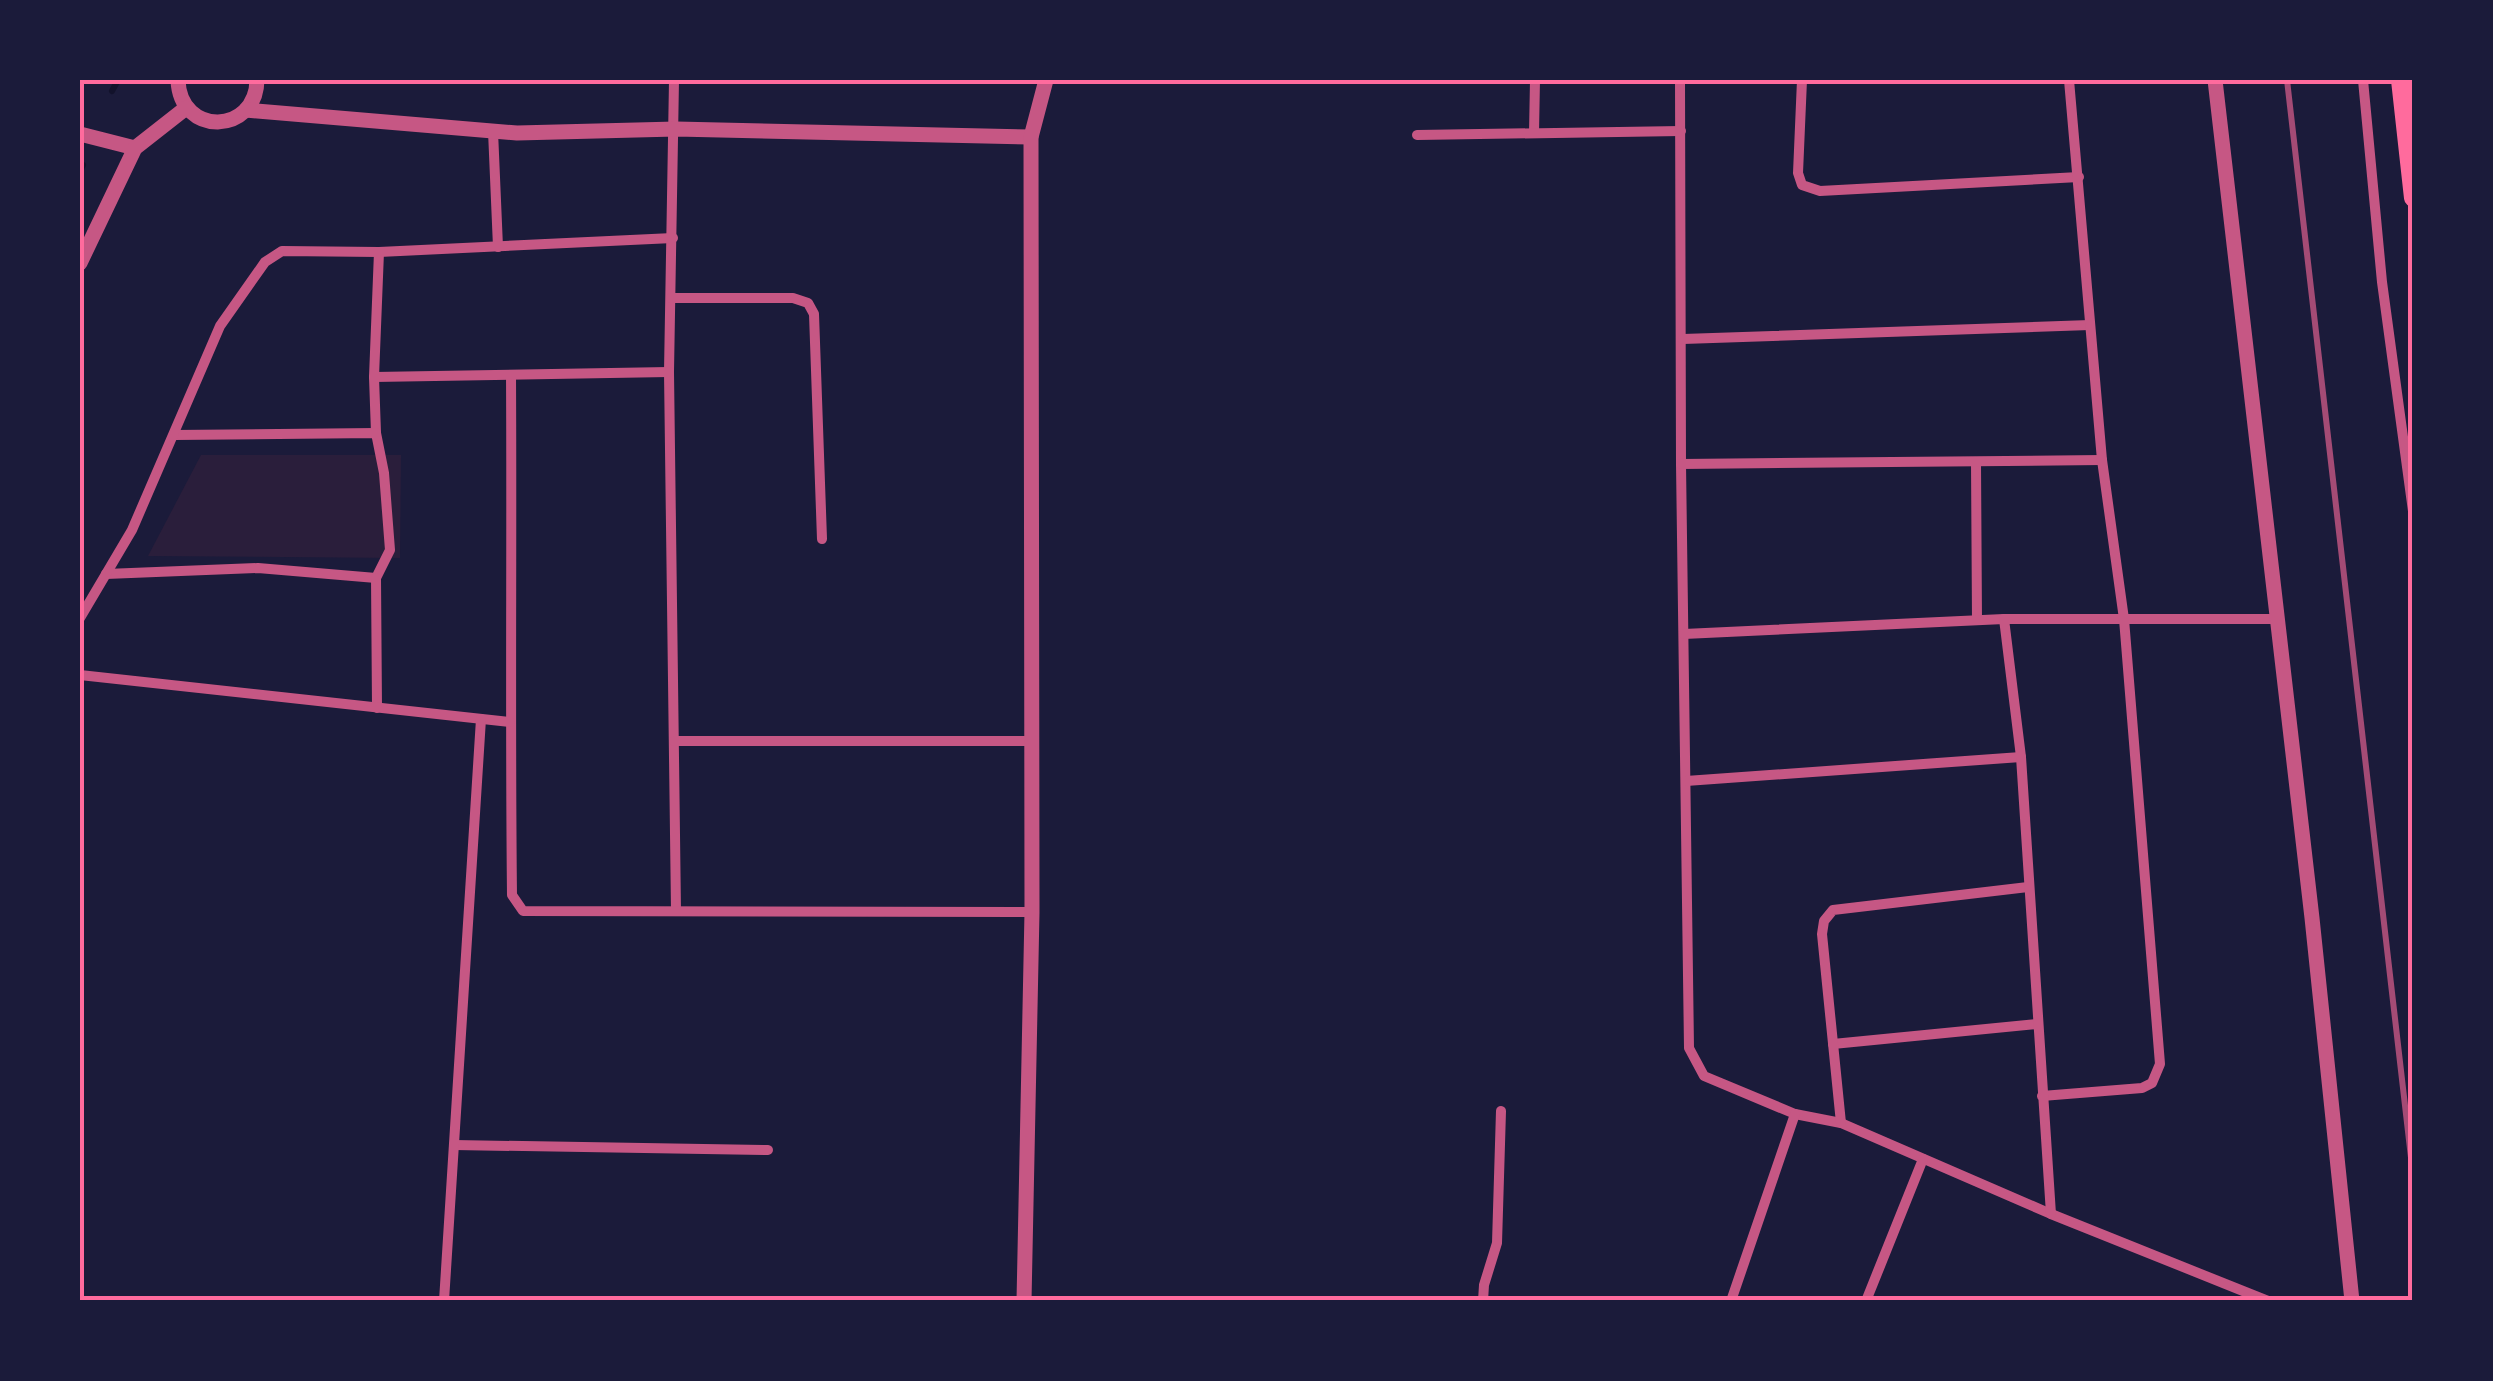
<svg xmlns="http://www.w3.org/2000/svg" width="2493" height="1381" font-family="'Asap Condensed',sans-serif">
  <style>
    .green { fill: #2a1e3b }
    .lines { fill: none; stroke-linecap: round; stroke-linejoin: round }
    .stream { stroke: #12122b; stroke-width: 6 }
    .minor { stroke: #c65784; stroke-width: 10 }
    .tertiary { stroke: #c65784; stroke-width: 15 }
    .primary { stroke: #ff6b9d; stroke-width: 18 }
    .rail { stroke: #a44b75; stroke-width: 6 }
    .neatline { fill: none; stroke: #ff6b9d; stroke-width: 4 }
  </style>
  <rect width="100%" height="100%" fill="#1b1b3a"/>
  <polygon class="green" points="201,455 401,455 400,558 148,556"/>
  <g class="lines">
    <g class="stream">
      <polyline points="112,91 118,80"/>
      <polyline points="80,171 83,165"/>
    </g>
    <g class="minor">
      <polyline points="674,80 669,372 676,911"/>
      <polyline points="1680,80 1681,464 1689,1048 1704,1076 1795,1114 1841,1123 2051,1214 2268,1301"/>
      <polyline points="1802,80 1798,173 1802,185 1820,191 2079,177"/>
      <polyline points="2363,80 2382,282 2413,511"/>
      <polyline points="493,131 498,247"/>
      <polyline points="1534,133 1535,80"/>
      <polyline points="1417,135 1681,131"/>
      <polyline points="671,298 793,298 808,303 814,314 822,539"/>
      <polyline points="1683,339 2090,325"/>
      <path d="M511 375C512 548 510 721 512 895L523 911 1032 912"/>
      <polyline points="374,377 669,372"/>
      <polyline points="376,433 374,377 379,252"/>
      <polyline points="1976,463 1977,620"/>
      <polyline points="1681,464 2102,460"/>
      <polyline points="106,574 258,568 376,578 390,550 384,473 376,433 174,435"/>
      <polyline points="376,578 377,708"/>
      <polyline points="80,618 132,530 220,326 265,262 282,251 379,252 673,238"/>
      <polyline points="1684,634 2004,619"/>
      <polyline points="80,675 510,722"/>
      <polyline points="674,741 1031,741"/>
      <polyline points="1686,781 2021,757"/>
      <polyline points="1833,1044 2037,1024"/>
      <polyline points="2042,1096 2142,1088 2152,1083 2160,1064 2124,619 2102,460 2069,80"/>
      <polyline points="1841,1123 1822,934 1824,921 1833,910 2028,887"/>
      <polyline points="454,1145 768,1150"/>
      <polyline points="2051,1214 2021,757 2004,619 2278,619"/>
      <polyline points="444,1301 481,719"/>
      <polyline points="1483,1301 1484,1285 1497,1243 1501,1111"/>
      <polyline points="1731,1301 1795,1114"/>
      <polyline points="1866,1301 1923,1159"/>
    </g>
    <g class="tertiary">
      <path d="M178 80C180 137 256 135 257 80"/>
      <polyline points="2215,80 2312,918 2352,1301"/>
      <polyline points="246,110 517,133 676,129 1031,137"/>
      <polyline points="80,134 135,148"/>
      <polyline points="80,263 135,148 186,108"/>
      <polyline points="1024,1301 1032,912 1031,137 1046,80"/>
    </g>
    <polyline class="primary" points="2400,80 2413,198"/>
    <polyline class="rail" points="2287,80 2413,1175"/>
  </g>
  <rect width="2493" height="1381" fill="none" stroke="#1b1b3a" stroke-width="165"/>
  <rect x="82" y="82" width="2328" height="1216" class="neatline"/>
</svg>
